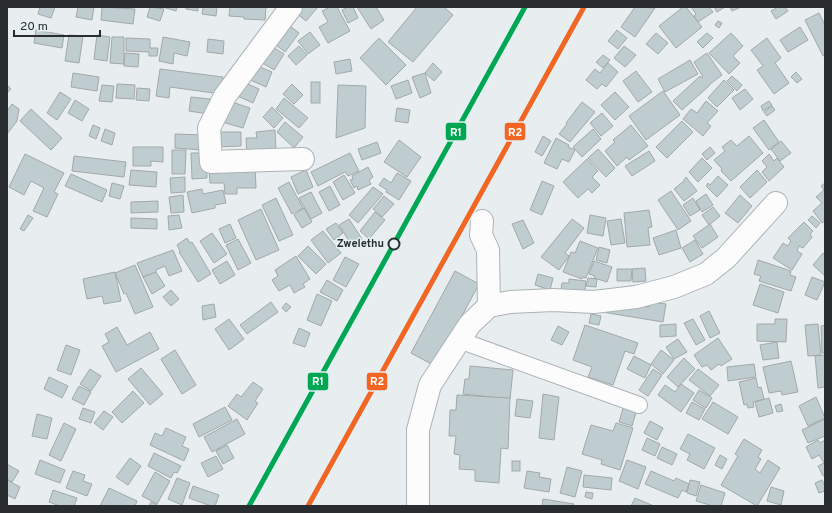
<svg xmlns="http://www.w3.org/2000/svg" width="832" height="513" font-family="Overpass,sans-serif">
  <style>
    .building { fill: #bfcdd1; stroke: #a3a8a9 }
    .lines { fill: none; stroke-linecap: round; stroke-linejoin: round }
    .lane-casing { stroke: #adb2b4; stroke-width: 18 }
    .street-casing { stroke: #adb2b4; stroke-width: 24 }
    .lane { stroke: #fcfcfd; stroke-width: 16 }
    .street { stroke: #fcfcfd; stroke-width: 22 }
    .rail-1-casing { stroke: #e4f0f3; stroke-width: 8 }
    .rail-2-casing { stroke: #e4f0f3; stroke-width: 8 }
    .rail-1 { stroke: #00a651; stroke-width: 5 }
    .rail-2 { stroke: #f26522; stroke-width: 5 }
    .stop-dot { fill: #e4f0f3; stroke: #292d2f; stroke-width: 2 }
    .labels { text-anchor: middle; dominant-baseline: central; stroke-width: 3; stroke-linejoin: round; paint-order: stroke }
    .stop-label { font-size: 11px; font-weight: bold; fill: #292d2f; stroke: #e4f0f3; text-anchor: end }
    .line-badge { stroke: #e4f0f3; stroke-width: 1.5 }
    .badge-label { font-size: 11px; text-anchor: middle; font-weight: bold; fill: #fff }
  </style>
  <rect width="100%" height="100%" fill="#e8eef0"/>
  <g class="building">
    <polygon points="40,7 55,7 51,18 38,14"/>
    <polygon points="78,7 94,7 92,20 76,17"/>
    <polygon points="102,7 135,9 133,24 101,20"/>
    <polygon points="150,7 164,9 160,21 147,17"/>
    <polygon points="162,7 177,7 176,11"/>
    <polygon points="186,7 198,7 198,11 186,9"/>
    <polygon points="203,7 217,7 216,16 202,14"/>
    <polygon points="230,7 266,7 265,20 244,19 244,17 229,16"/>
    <polygon points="300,7 318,7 306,21 295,12"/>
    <polygon points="330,7 337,7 350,31 328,43 319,27 328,22 322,11"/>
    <polygon points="348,7 353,7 358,18 348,23 342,10"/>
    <polygon points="357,7 376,7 384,20 371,29"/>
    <polygon points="417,7 444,7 453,15 413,62 388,42"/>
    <polygon points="635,7 655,8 635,37 621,27"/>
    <polygon points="683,7 686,7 702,27 676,48 659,26"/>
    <polygon points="691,7 706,7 707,8 709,7 713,12 698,22 694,16 696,14"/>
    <polygon points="714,7 725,7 717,12"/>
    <polygon points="730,7 741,7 732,11"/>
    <polygon points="778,7 785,7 788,11 776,19 771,11"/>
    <polygon points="819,13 825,25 825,55 823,56 805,20"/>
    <polygon points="718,21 722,23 719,28 715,25"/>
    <polygon points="286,23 299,33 285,52 272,42"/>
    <polygon points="800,27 808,40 788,52 780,40"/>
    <polygon points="36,30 64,35 62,48 34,43"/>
    <polygon points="617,30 627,38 618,49 608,41"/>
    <polygon points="310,32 320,45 308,54 298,41"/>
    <polygon points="656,33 668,43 658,54 646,44"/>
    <polygon points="707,33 713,38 703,48 697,42"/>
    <polygon points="731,33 743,46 733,56 740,63 729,74 709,53"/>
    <polygon points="69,35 83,36 79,63 65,61"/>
    <polygon points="97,35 110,37 107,61 94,59"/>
    <polygon points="112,37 124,37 124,64 110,63"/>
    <polygon points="163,37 190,42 187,56 174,53 173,64 159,61"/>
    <polygon points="126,38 150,39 150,48 158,48 157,56 149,56 149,52 126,51"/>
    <polygon points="379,38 406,65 386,85 360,58"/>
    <polygon points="767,38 781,58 775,63 789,83 774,94 757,70 763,66 751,50"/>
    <polygon points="208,39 224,41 223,54 207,52"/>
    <polygon points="271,46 284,54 274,70 261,62"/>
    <polygon points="299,46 307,55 296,65 288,56"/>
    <polygon points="624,46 636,55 625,67 614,58"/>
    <polygon points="125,53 139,54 138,67 124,66"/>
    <polygon points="707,53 722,75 709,85 709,86 682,110 673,101 700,76 702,78 703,77 694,62"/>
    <polygon points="603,55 610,60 603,68 596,62"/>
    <polygon points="350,59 352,71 336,74 334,62"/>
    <polygon points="690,60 698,74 665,92 658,79"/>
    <polygon points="433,63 442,72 434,81 425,73"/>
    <polygon points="608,63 618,72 606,87 602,84 597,89 586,80 595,69 600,73"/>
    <polygon points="255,65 272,72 266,87 248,79"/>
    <polygon points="160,69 223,77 221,94 170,87 169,98 156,96"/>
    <polygon points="636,71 652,92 638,102 623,81"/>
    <polygon points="796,72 802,79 797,83 791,77"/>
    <polygon points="73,73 99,77 97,91 71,87"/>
    <polygon points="425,73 431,93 420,98 412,77"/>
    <polygon points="732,76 742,85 737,91 727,81"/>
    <polygon points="239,80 259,89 253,103 233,94"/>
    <polygon points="408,80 412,93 396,99 391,86"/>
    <polygon points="724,80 734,90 717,107 708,98"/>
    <rect x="311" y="82" width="9" height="21"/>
    <polygon points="117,84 135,85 134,99 116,98"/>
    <polygon points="292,84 303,95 294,104 283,94"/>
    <polygon points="7,85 11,89 7,93"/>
    <polygon points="102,85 114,86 112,102 99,101"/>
    <polygon points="338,85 366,86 365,128 336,138"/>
    <polygon points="137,88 150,89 149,101 136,100"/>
    <polygon points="745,89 753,99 740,110 732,98"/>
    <polygon points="663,91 680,115 646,140 629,116"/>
    <polygon points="60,92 71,99 57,120 47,113"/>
    <polygon points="615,92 629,107 615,120 601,105"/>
    <polygon points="191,97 210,99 208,114 189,111"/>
    <polygon points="284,98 308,118 299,128 276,109"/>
    <polygon points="75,100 89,109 82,121 68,113"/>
    <polygon points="229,101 250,108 243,128 222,122"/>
    <polygon points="706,101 718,111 707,123 711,126 703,136 683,119 691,109 697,113"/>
    <polygon points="769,101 772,105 763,111 761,106"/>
    <polygon points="582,102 595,112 570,142 559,134 567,124 566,123"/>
    <polygon points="12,104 19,109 17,121 7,134 7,111"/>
    <polygon points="772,106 775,110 767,116 764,112"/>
    <polygon points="272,107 283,118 274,128 263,117"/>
    <polygon points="397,108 410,110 408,123 395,121"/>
    <polygon points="31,109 62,138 51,150 20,121"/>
    <polygon points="602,113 613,126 601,136 590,123"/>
    <polygon points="764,120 779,142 769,150 753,128"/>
    <polygon points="682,121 693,132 667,158 656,147"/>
    <polygon points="285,122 303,137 294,148 277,132"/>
    <polygon points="93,125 100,128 96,139 89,136"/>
    <polygon points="631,125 648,146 629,160 627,157 617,166 605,151 615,142 613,140"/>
    <polygon points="105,129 115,133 112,145 101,141"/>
    <polygon points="593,129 601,139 582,157 573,147"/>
    <polygon points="275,130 276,152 247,154 246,138 257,138 256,132"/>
    <polygon points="215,132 241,132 241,146 215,147"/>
    <polygon points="175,134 204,135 203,150 175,148"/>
    <polygon points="543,136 551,141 542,156 535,152"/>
    <polygon points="749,136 763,153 731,181 721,171 722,169 714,160 725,151 722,147 731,140 737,146"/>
    <polygon points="556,138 569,145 568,147 575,150 569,162 562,159 557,169 544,163"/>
    <polygon points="399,140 421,157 407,177 384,162"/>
    <polygon points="781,141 791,153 780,161 771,149"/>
    <polygon points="377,142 381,153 362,160 358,149"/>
    <polygon points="133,147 163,147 163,162 151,161 151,166 133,166"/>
    <polygon points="710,147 715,153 707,160 702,154"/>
    <polygon points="598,149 615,168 606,177 588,158"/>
    <polygon points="172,150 186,150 185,174 172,174"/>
    <polygon points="649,151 655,161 632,176 625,166"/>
    <polygon points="191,153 207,153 207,178 192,179"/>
    <polygon points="350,153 359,171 348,176 345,172 318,186 311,172"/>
    <polygon points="25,154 64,173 54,192 58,194 47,217 33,211 44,188 31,181 24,195 9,187"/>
    <polygon points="769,154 774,161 777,158 784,167 769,181 762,172 767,167 762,161"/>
    <polygon points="74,156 126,162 124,177 72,171"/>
    <polygon points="702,158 712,168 698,182 689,172"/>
    <polygon points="587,159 598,171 592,177 600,185 592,193 588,189 578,198 563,182"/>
    <polygon points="255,167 256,188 237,188 237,194 225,194 224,183 210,183 209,168"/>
    <polygon points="368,167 373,177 369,180 371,184 358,190 357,186 354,188 350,180 353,179 352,176"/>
    <polygon points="131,170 157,172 156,187 129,185"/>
    <polygon points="306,170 313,187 298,194 291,177"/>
    <polygon points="757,170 767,182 750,198 740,187"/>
    <polygon points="397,173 411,181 399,200 386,192 387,190 379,185 384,178 391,183"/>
    <polygon points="71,174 107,190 102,202 65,186"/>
    <polygon points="344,175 355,193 343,200 333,182"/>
    <polygon points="718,176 728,185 717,197 706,186 708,183 710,185"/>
    <polygon points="185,177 185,192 171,193 170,178"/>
    <polygon points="686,177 697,191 684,201 674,189 684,181 684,180"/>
    <polygon points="542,181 554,186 542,215 530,210"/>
    <polygon points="289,182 303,208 292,214 278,188"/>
    <polygon points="112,183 124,186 120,199 109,196"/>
    <polygon points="825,183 825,221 822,223 813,211 822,203 816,197 824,190 821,186"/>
    <polygon points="330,186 340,205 329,211 319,192"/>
    <polygon points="373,187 383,194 358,223 349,215"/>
    <polygon points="202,189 203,194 223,190 226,203 215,205 215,208 192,213 187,192"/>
    <polygon points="671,191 691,221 678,230 658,200"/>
    <polygon points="311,192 322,213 311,219 299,198"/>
    <polygon points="706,194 713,205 702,212 696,201"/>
    <polygon points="183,195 184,212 171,213 169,197"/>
    <polygon points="740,195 752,206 738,223 725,213"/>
    <polygon points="384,196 394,204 382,217 373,209"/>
    <polygon points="276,198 293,235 279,241 262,205"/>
    <polygon points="693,198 700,210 690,216 683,205"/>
    <polygon points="158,201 158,212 131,213 131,202"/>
    <polygon points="713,207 720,216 709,225 702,215"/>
    <polygon points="304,208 312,222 302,228 294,215"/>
    <polygon points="261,209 279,250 256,260 238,220"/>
    <polygon points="649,210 652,227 648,228 650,245 627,247 624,213"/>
    <polygon points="375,212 385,220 369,239 360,231"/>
    <polygon points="28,215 33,218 24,231 20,229"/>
    <polygon points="179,215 182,228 169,230 168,216"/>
    <polygon points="590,215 606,218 603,236 587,233"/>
    <polygon points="812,216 820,223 816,228 808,220"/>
    <polygon points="131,218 157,219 157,229 131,228"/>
    <polygon points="349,219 362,239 352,246 339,225"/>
    <polygon points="572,219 584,228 565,253 569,256 559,270 541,257"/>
    <polygon points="621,219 625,243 611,245 607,221"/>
    <polygon points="523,220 534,243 523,249 512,224"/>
    <polygon points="804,222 813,231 810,234 812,237 803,248 799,246 797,251 802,254 792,270 773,258 783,243 788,246 791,241 788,238"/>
    <polygon points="336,223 343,233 334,240 326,229"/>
    <polygon points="230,224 236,238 225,243 219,229"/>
    <polygon points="710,224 718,237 702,248 693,236"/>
    <polygon points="676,230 681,248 659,255 653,238"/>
    <polygon points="323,231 341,253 328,263 311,240"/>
    <polygon points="212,233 227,254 214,263 200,241"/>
    <polygon points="187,238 190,243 192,242 211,274 198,282 179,252 180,251 177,245"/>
    <polygon points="238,239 251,263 238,270 226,245"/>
    <polygon points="695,240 703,254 690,262 682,248"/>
    <polygon points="580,241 598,248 586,278 583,277 582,279 563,272 571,252 575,253"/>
    <polygon points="308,246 326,264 316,274 298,256"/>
    <polygon points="599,247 610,250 607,263 596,260"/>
    <polygon points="173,250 182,271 169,276 165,266 156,270 156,272 143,277 137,263"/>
    <polygon points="823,253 825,255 825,276 813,265"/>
    <polygon points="296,256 310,279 303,284 305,287 294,293 290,285 279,291 272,280 278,276 275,270"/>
    <polygon points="345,257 359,264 346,287 333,280"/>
    <polygon points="758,260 791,271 790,275 796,277 791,291 759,281 761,276 754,274"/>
    <polygon points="227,261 235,275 220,284 212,270"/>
    <polygon points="594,261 612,267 607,282 594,278 595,276 589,274"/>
    <polygon points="135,265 153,307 135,314 126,293 124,294 115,273"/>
    <polygon points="645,268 646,281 633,282 632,269"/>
    <polygon points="617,269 632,269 631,281 617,281"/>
    <polygon points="455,271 479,284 435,366 411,353"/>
    <polygon points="115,272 121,301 104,304 102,296 87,299 83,279"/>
    <polygon points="156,272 165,286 152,294 143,277"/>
    <polygon points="538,274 553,278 550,290 535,285"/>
    <polygon points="812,277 825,282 817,300 805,295"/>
    <polygon points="588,278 597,279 596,287 586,286"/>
    <polygon points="569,279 586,281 584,297 561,290 562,283 569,283"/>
    <polygon points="327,280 343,290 337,301 320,292"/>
    <polygon points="760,284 784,292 778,313 753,305"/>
    <polygon points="171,290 179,299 171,306 163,297"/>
    <polygon points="317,294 332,301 321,326 307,320"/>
    <polygon points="271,302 278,312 247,334 240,325"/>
    <polygon points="610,302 649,307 650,302 666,304 663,322 602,312 603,305"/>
    <polygon points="286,303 291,307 286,312 282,308"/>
    <polygon points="214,304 216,317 203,320 202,306"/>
    <polygon points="709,311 720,333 710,338 700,316"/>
    <polygon points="591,314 601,316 599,325 589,323"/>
    <polygon points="229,319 244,339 229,350 215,329"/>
    <polygon points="693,319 705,340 696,345 684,323"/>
    <polygon points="775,319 787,319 786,342 757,341 757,324 775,324"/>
    <polygon points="676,324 676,336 660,337 660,325"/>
    <polygon points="818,324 821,355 808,356 805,325"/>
    <polygon points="585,325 638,343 634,354 625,351 613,385 588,377 592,367 573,360"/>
    <polygon points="825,325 825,353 822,353 821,326"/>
    <polygon points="558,326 569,332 562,345 551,340"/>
    <polygon points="117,327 127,345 150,332 159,349 116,372 102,346 109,342 105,334"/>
    <polygon points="299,328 310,333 305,347 293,343"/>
    <polygon points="718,338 732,359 721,366 719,364 711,370 707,365 702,367 694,355"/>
    <polygon points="678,339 687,352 674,359 666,347"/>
    <polygon points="777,342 779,358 763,360 760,345"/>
    <polygon points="66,345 80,350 71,375 57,370"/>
    <polygon points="175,350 196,385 182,394 161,359"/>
    <polygon points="661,350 674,360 663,374 651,364"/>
    <polygon points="825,355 825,387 818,388 815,356"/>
    <polygon points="634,356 651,365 645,378 627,369"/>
    <polygon points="684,358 695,369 678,387 667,377"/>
    <polygon points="791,361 798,392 782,395 781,391 769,393 763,367"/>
    <polygon points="754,364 756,377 728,381 727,367"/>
    <polygon points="470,366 513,370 510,399 463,394 465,379 469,379"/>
    <polygon points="141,368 163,394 150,405 128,379"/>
    <polygon points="90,369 101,376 91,391 80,384"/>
    <polygon points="653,369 662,375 648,396 639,390"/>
    <polygon points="698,369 719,385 710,396 689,380"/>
    <polygon points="49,377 68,386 62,398 44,389"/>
    <polygon points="756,378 758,388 761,387 764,399 753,402 754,407 748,408 747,404 744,405 739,382"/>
    <polygon points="253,382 263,389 255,401 258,403 247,420 228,406 237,394 241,397"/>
    <polygon points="681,384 694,393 681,412 658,395 665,385 675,392"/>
    <polygon points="79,386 91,392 84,405 72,399"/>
    <polygon points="699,390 712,398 706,408 693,400"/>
    <polygon points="133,391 144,403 122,423 112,412"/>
    <polygon points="543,394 559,397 554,440 539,438"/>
    <polygon points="457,395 510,398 508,449 501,448 499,483 475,481 475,470 459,469 460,455 454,454 456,436 449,436 450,410 456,410"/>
    <polygon points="816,397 825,418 808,426 799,406"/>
    <polygon points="769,398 773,413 759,417 755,402"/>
    <polygon points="517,399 533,401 530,418 515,416"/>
    <polygon points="692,402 705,409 699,420 686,413"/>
    <polygon points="713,402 738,417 728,434 702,419"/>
    <polygon points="781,404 783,411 777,412 775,406"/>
    <polygon points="624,405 637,409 632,426 619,422"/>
    <polygon points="225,407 232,420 199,437 193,424"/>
    <polygon points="83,408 95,412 91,423 79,419"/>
    <polygon points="104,411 113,417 103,430 94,423"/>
    <polygon points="37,414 52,418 47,439 32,436"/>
    <polygon points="237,419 245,434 212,452 204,437"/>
    <polygon points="825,419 825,436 808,443 802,430"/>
    <polygon points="650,421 663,428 657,440 644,433"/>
    <polygon points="64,423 76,429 61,461 49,455"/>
    <polygon points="616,423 633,428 620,470 601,464 602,460 582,454 591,425 613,431"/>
    <polygon points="166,428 186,437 182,446 189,449 184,461 150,445 155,433 162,436"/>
    <polygon points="688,434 715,448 704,469 687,460 690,454 680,449"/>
    <polygon points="647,438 660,444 655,456 642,450"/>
    <polygon points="744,439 762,450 758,457 761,459 755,469 760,473 768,460 780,468 757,506 721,485 738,456 735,454"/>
    <polygon points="818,440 820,443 825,440 825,475 823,476 818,466 824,463 819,455 812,459 806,447"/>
    <polygon points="227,445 234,458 223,464 216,451"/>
    <polygon points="662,447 677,454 672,465 657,458"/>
    <polygon points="154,453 181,466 177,473 174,472 171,478 148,466"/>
    <polygon points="720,455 727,459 722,469 715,465"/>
    <polygon points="216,456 223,469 208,477 201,463"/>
    <polygon points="130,458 141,466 128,485 116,477"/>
    <polygon points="40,460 65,470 60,483 35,474"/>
    <polygon points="627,460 646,467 638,489 619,481"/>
    <rect x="512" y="461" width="8" height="10"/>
    <polygon points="7,464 19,471 12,482 7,479"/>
    <polygon points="567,467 582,471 575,497 560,493"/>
    <polygon points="73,471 85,475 83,481 92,484 87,496 66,488"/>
    <polygon points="527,471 540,473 539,477 551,479 549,492 524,488"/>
    <polygon points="651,471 674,481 676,478 689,484 686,492 682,490 678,498 645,484"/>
    <polygon points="155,472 170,481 157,504 142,496"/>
    <polygon points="584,475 612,478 611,490 583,487"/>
    <polygon points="177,478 190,483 182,505 168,499"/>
    <polygon points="7,480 20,487 15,499 7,495"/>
    <polygon points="690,480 700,482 696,496 687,493"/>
    <polygon points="822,480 825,486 825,491 819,493 815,483"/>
    <polygon points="701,485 725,493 721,506 713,506 696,501"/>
    <polygon points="193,486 219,495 215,506 211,506 189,498"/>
    <polygon points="771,487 784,491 781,505 767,501"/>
    <polygon points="109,488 137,501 135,506 100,506"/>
    <polygon points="53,490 77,498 74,506 60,506 49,502"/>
    <polygon points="586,492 593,493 592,499 585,497"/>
    <polygon points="635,498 654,506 631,506"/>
    <polygon points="543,499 574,504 573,506 542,506"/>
    <polygon points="151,502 159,506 149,506"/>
  </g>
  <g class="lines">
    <defs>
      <polyline id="lane" points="459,340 639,405"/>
      <g id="street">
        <polyline points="291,7 225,96 209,128 211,162 303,159"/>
        <polyline points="482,221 481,235 488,250 489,306"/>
        <polyline points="418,506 418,430 430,385 470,324 489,306 510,302 553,300 594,302 636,297 674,287 706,274 726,258 776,203"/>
      </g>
    </defs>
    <use href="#lane" class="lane-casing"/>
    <use href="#street" class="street-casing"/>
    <use href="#lane" class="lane"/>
    <use href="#street" class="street"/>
    <defs>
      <polyline id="rail-1" points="249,506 525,7"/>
      <polyline id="rail-2" points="308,506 584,7"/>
    </defs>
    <use href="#rail-1" class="rail-1-casing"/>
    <use href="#rail-2" class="rail-2-casing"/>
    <use href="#rail-1" class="rail-1"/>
    <use href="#rail-2" class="rail-2"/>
  </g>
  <circle class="stop-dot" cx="394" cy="244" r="5.5"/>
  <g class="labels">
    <g class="stop-label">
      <text x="384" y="244">Zwelethu</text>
    </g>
  </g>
  <g class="line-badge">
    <rect x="445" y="122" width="22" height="19" rx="4" fill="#00a651"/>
    <rect x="504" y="122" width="22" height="19" rx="4" fill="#f26522"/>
    <rect x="307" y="372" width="22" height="19" rx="4" fill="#00a651"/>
    <rect x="366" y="372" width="22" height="19" rx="4" fill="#f26522"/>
  </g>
  <g class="badge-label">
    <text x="456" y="136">R1</text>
    <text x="515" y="136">R2</text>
    <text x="318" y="385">R1</text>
    <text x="377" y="385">R2</text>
  </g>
  <rect width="832" height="513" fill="none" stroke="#292d2f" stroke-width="16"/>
  <path d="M14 30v6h86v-6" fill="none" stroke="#292d2f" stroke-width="2"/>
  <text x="20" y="30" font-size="12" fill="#292d2f" stroke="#e4f0f3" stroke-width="3" paint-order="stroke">20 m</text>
</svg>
